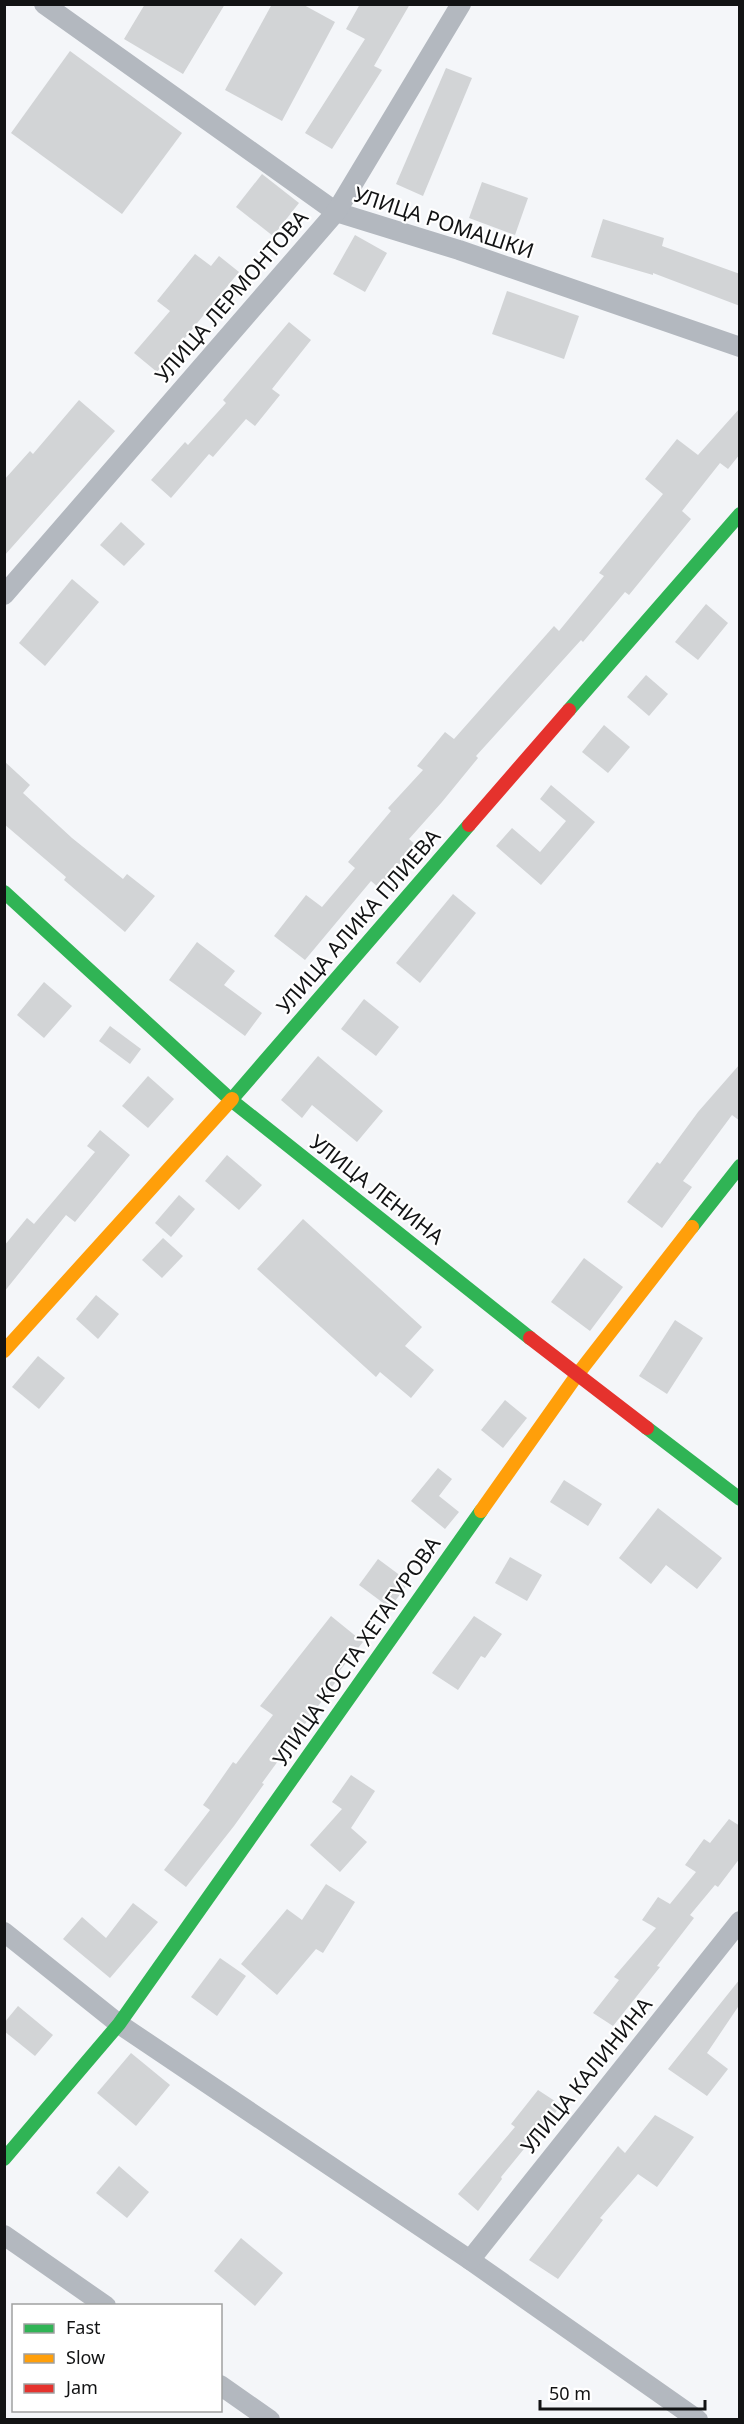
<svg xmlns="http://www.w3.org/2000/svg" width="744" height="2424" font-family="'Noto Sans',sans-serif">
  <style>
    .building { fill: #d2d4d6 }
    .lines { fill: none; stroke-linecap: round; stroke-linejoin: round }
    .street { stroke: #b3b8bf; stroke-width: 20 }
    .fast { stroke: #30b455; stroke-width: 14 }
    .slow { stroke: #ff9f0a; stroke-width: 14 }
    .jam { stroke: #e5322d; stroke-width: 14 }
    .labels { text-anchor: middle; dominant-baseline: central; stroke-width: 4.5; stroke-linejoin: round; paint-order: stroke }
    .street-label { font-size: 21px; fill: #121314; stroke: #fff }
  </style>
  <rect width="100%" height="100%" fill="#f4f6f9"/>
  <g class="building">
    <polygon points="145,4 225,4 183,74 124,39"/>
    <polygon points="272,4 302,4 335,22 282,121 225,90"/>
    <polygon points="360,4 410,4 374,66 382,70 332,149 305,133 365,39 346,29"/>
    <polygon points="70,51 182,133 122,214 11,133"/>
    <polygon points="446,68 472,78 423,196 396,184"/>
    <polygon points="262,174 299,203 273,236 236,207"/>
    <polygon points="482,182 528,198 515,235 469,218"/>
    <polygon points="603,219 664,238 662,246 740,274 740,306 653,273 653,275 591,257"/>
    <polygon points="355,235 387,253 365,292 333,274"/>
    <polygon points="195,254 211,266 219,256 239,272 157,372 134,353 170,311 157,301"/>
    <polygon points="507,291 579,316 564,359 492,334"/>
    <polygon points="289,322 311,340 272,389 280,395 255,426 246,419 213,457 209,454 171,498 151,480 185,442 188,445 226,403 223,400"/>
    <polygon points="79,400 115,431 4,556 4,480 30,451 33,454"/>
    <polygon points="740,408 740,454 728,469 720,463 682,511 691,519 629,595 625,592 583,642 581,640 476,756 478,758 442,802 409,839 416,845 379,888 371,881 305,960 274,936 306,895 322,907 355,868 348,862 391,811 388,808 423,770 417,766 445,732 454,739 554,626 559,631 604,576 599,573 663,494 645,479 677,439 698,455"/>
    <polygon points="121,522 145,544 124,566 100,545"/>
    <polygon points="72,579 99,602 45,666 19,643"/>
    <polygon points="706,604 728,623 698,660 675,642"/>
    <polygon points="646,675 668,694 649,716 627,697"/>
    <polygon points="604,725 630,747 608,773 582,752"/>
    <polygon points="4,761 30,785 23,793 72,838 123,879 127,874 155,896 125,932 64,880 66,877 4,824"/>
    <polygon points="551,785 595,822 541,885 496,846 512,828 540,852 566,821 540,799"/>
    <polygon points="453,894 476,913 420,983 396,963"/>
    <polygon points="197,942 235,971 224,985 262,1013 245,1036 169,980"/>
    <polygon points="44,982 72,1006 44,1038 17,1015"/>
    <polygon points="364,999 399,1027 376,1056 341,1029"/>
    <polygon points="110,1026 141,1049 130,1064 99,1041"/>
    <polygon points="318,1056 383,1111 357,1142 312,1105 302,1118 281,1100"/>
    <polygon points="740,1064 740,1121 732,1115 683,1181 692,1187 662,1228 627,1202 657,1162 660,1164 698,1112"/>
    <polygon points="148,1076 174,1099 148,1128 122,1106"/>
    <polygon points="100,1130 130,1155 75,1222 66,1215 4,1292 4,1246 27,1218 34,1224 95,1152 87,1146"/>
    <polygon points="227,1155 262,1185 239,1210 205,1181"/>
    <polygon points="179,1195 195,1209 171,1237 155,1223"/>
    <polygon points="303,1219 422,1327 405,1346 434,1370 411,1398 380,1372 376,1377 257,1269"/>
    <polygon points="163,1238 183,1256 162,1278 142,1260"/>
    <polygon points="584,1258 623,1287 590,1331 551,1302"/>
    <polygon points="96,1295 119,1314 98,1339 76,1319"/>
    <polygon points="675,1320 703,1338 667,1394 639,1376"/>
    <polygon points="38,1356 65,1378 39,1409 12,1387"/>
    <polygon points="505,1400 527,1418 503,1448 481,1430"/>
    <polygon points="438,1468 452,1479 439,1496 459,1512 445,1529 411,1501"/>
    <polygon points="564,1480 602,1504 588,1526 550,1502"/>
    <polygon points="658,1508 722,1558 697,1589 666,1565 651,1584 619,1558"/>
    <polygon points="510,1557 542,1575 527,1601 495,1583"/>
    <polygon points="378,1559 409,1582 390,1608 359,1585"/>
    <polygon points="331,1616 363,1642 337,1674 340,1676 262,1783 264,1784 234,1826 186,1887 164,1870 210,1810 203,1805 233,1762 236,1764 273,1715 260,1706"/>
    <polygon points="474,1616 502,1634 485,1658 481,1656 458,1690 432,1673"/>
    <polygon points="351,1775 375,1791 351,1828 367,1842 340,1872 310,1845 342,1809 332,1802"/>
    <polygon points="729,1819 740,1826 740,1858 718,1887 715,1885 690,1915 694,1918 657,1966 660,1967 613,2026 593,2013 619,1980 614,1977 656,1928 642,1920 658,1897 670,1904 696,1872 685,1865 704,1839 710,1843"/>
    <polygon points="326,1884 355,1902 323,1953 316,1949 277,1995 241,1964 287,1909 302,1920"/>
    <polygon points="133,1903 158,1922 110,1978 63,1939 82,1917 106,1938"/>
    <polygon points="220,1958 246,1976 217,2016 191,1997"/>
    <polygon points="740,1979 740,2004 707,2053 728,2069 707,2096 668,2069"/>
    <polygon points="18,2006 53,2035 35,2056 4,2031 4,2023"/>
    <polygon points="131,2053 170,2085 136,2126 97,2093"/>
    <polygon points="538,2090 561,2105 535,2140 532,2139 501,2177 502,2179 478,2211 458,2194 515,2127 511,2124"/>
    <polygon points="655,2115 694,2137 657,2187 638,2174 600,2218 603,2220 558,2279 529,2260 618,2146 625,2153"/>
    <polygon points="119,2166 149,2192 127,2218 96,2193"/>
    <polygon points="241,2238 283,2273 255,2306 214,2271"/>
  </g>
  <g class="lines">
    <g class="street">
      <polyline points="44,4 336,212 459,250 740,347"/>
      <polyline points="4,595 336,212 461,4"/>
      <polyline points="4,1932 119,2024 470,2260 698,2420"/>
      <polyline points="4,2235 106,2306"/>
      <polyline points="470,2260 740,1921"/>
      <polyline points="220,2385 270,2420"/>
    </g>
    <g class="fast">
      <polyline points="569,710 740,514"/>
      <polyline points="4,892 231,1100 530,1338"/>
      <polyline points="232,1099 469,825"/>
      <polyline points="692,1227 740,1166"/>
      <polyline points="647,1428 740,1499"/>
      <polyline points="4,2159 119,2024 481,1511"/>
    </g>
    <g class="slow">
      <polyline points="4,1351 232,1099"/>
      <polyline points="481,1511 577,1375 692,1227"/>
    </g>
    <g class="jam">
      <polyline points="469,825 569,710"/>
      <polyline points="530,1338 647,1428"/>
    </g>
  </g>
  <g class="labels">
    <g class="street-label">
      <text transform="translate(444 222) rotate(18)">УЛИЦА РОМАШКИ</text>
      <text transform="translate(231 296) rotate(-49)">УЛИЦА ЛЕРМОНТОВА</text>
      <text transform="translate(358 921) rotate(-49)">УЛИЦА АЛИКА ПЛИЕВА</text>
      <text transform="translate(377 1189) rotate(38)">УЛИЦА ЛЕНИНА</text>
      <text transform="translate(356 1651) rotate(-55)">УЛИЦА КОСТА ХЕТАГУРОВА</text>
      <text transform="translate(586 2075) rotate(-51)">УЛИЦА КАЛИНИНА</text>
    </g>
  </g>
  <rect width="744" height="2424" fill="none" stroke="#121314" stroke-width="12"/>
  <rect x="12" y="2304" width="210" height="108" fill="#ffffff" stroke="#a0a1a1" stroke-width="1.5"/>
  <rect x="24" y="2324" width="30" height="9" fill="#30b455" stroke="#a0a1a1" stroke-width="1.5"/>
  <text x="66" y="2334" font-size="18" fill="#121314">Fast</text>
  <rect x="24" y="2354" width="30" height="9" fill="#ff9f0a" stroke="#a0a1a1" stroke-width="1.5"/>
  <text x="66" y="2364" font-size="18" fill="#121314">Slow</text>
  <rect x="24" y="2384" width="30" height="9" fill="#e5322d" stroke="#a0a1a1" stroke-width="1.5"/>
  <text x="66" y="2394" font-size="18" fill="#121314">Jam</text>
  <path d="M540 2400v9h165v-9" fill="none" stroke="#121314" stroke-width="3"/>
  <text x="549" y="2400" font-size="18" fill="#121314" stroke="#ffffff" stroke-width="4.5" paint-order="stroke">50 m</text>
</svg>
